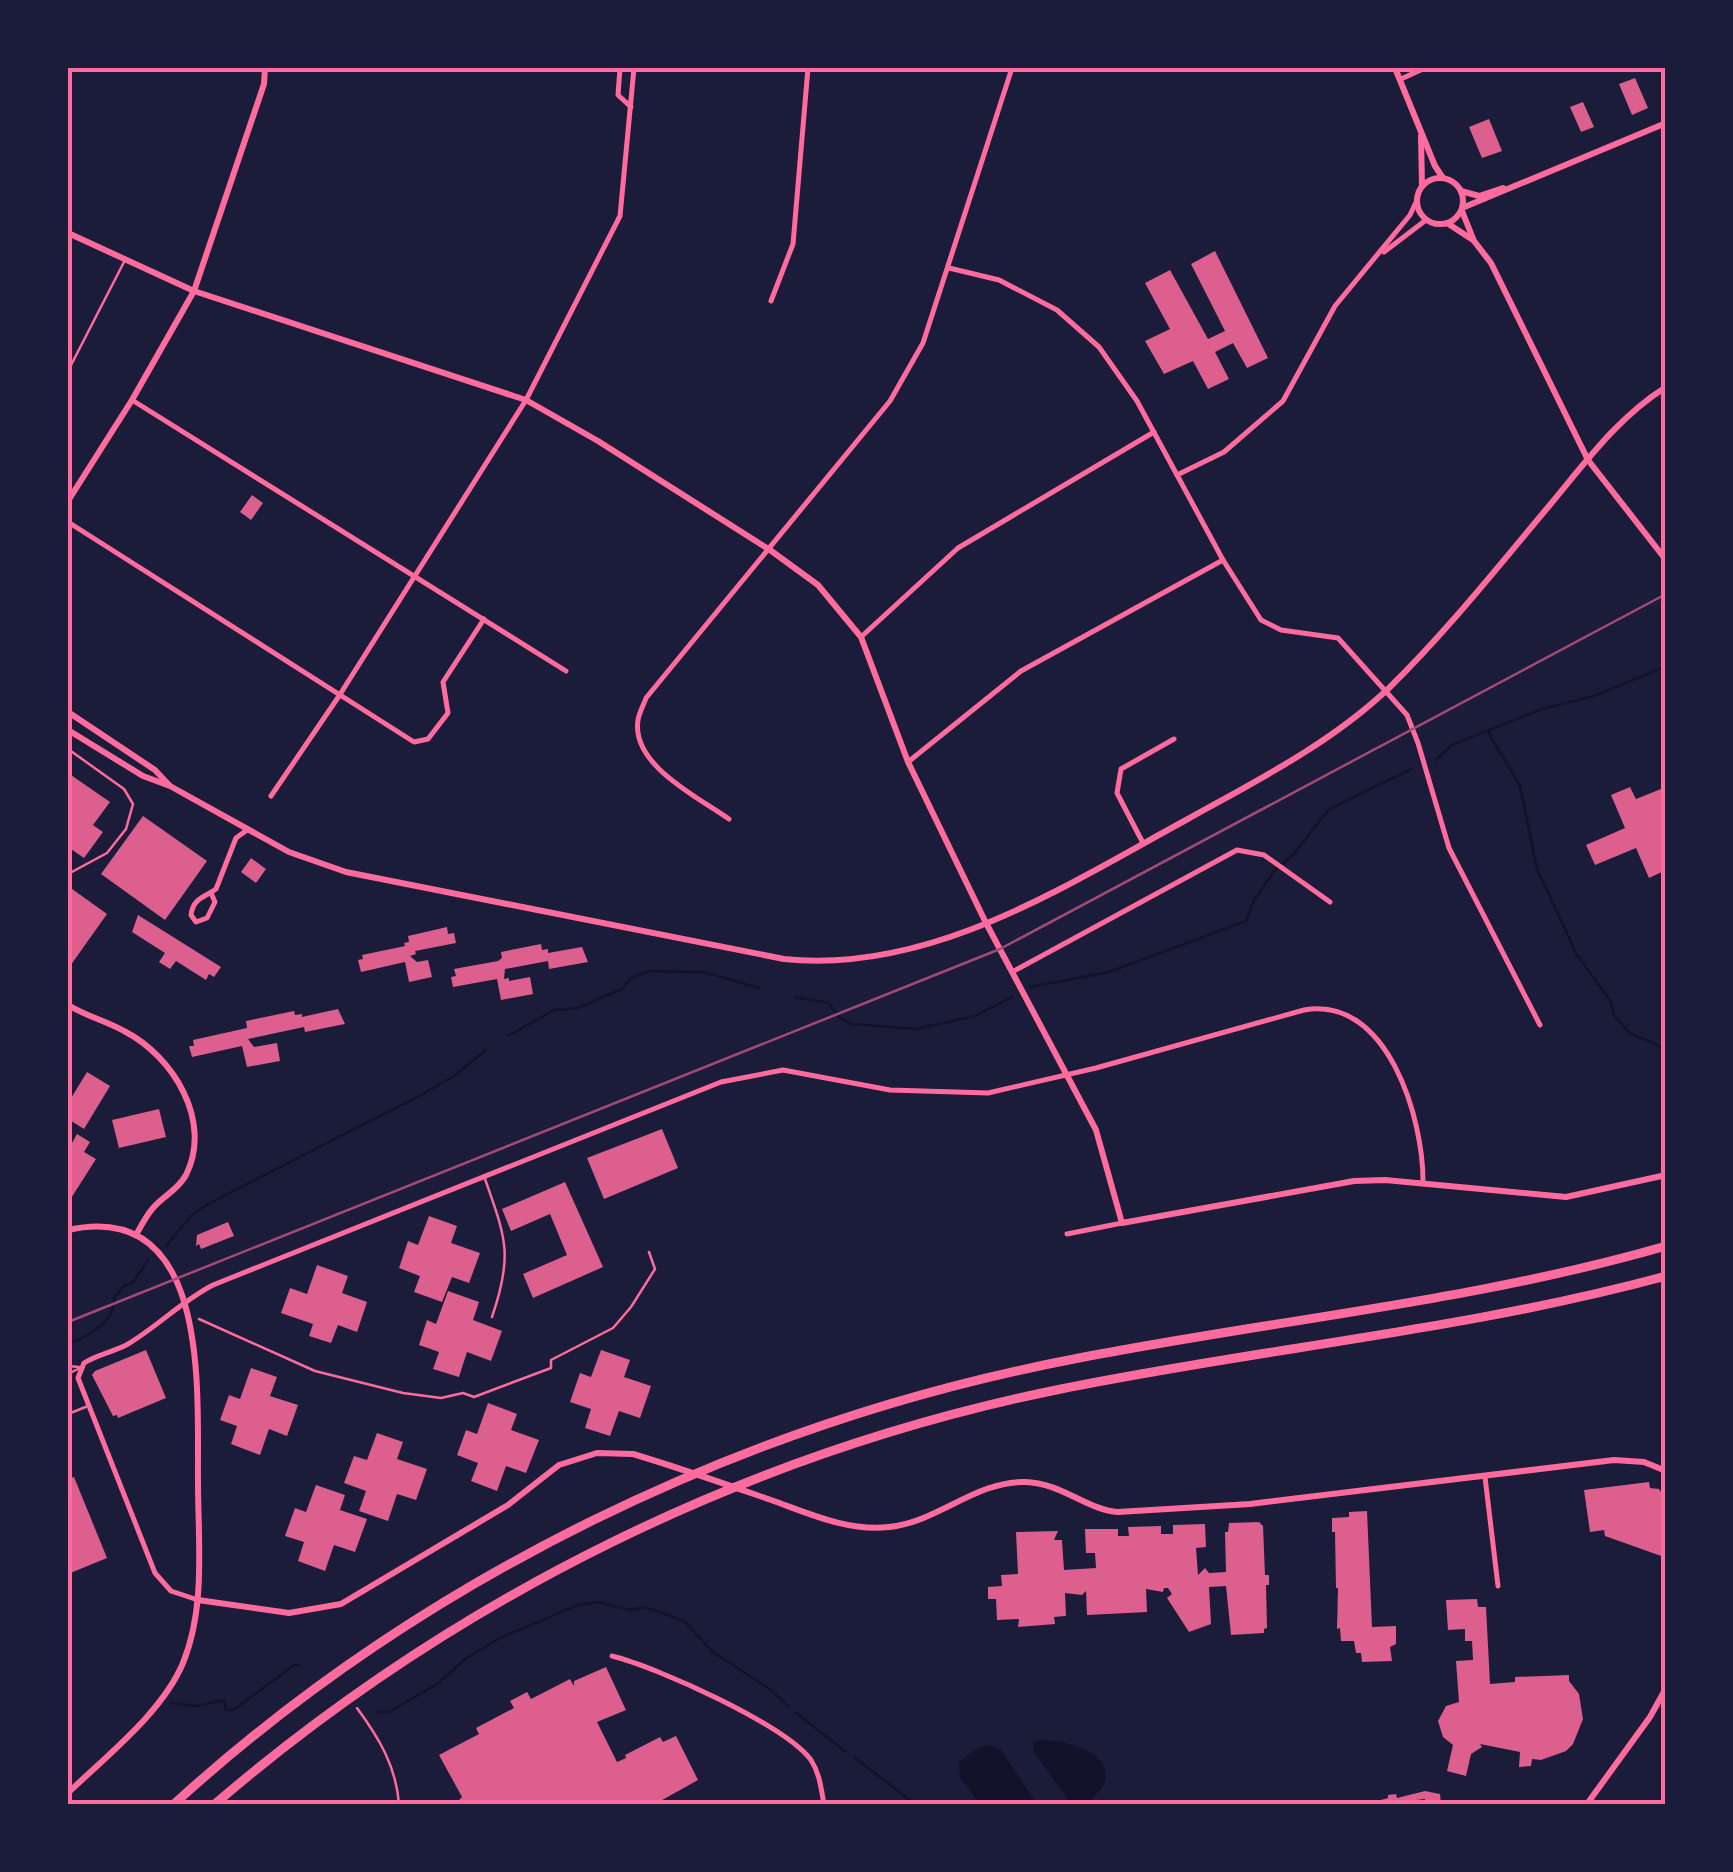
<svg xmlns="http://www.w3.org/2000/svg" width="1733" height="1872" font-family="Jost,sans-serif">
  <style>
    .water { fill: #12122b }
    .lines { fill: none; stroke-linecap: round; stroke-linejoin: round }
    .stream { stroke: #12122b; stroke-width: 2.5 }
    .building { fill: #dd5f8e }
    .path { stroke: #ff6b9d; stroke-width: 2.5 }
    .service { stroke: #ff6b9d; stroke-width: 2.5 }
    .minor { stroke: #ff6b9d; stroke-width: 5 }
    .tertiary { stroke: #ff6b9d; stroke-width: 6 }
    .secondary { stroke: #ff6b9d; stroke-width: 6 }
    .motorway { stroke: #ff6b9d; stroke-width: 9 }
    .rail { stroke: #a44b75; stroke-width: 2.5 }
    .neatline { fill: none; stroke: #ff6b9d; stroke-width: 4 }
  </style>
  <rect width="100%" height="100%" fill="#1b1b3a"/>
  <g class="water">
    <path d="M1041 1740C1061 1740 1108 1749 1106 1778 1105 1787 1093 1797 1087 1804H1071L1033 1751V1742Z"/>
    <polygon points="991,1745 1001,1750 1037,1804 980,1804 960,1778 959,1762 979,1747"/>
  </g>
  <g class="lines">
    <g class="stream">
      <polyline points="1488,732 1520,786 1537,869 1577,955 1611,1002 1614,1016 1630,1033 1666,1049"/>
      <polyline points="1436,760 1452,745 1542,709 1594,696 1666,666"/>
      <polyline points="1030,987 1109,972 1246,921 1254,900 1275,870 1293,855 1329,809 1412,769"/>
      <polyline points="795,997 829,1003 839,1017 851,1024 916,1029 975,1016 1012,997"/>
      <polyline points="508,1036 554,1010 578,1008 622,989 631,978 649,971 704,972 759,988"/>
      <polyline points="166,1246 191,1216 208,1204 421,1095 454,1076 486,1050"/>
      <path d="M68 1344C87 1337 116 1322 114 1298L124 1286 133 1282 148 1260"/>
      <polyline points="171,1703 197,1706 224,1700 226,1710 235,1709 294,1665 300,1665"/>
      <polyline points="376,1712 389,1712 439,1683 465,1659 500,1638 578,1605 598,1602 630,1610 645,1607 684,1621 713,1652 771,1690 788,1706"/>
      <polyline points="795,1712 846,1752"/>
      <polyline points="854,1757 915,1804"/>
    </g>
  </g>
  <g class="building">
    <polygon points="1635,78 1648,108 1632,115 1619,84"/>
    <polygon points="1583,102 1594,127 1581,132 1570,107"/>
    <polygon points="1489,119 1502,151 1482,158 1469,127"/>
    <polygon points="1215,251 1268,358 1247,368 1233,343 1215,352 1229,379 1208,389 1193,361 1164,374 1145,341 1170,329 1145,283 1170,270 1208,339 1225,331 1191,264"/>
    <polygon points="252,495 263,503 251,520 240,512"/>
    <polygon points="68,773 110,802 93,825 103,832 84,858 68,847"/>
    <polygon points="1630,787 1636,799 1666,787 1666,850 1662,852 1666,870 1649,878 1636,848 1595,865 1586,845 1625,828 1611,795"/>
    <polygon points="143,816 207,861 165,920 101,874"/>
    <polygon points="251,858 266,869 256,883 241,872"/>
    <polygon points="68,886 107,914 68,969"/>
    <polygon points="138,915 221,967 214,977 209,974 206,980 176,961 170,969 159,962 165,953 132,932"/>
    <polygon points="447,927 448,934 454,933 456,943 415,951 416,954 410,956 417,962 428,960 432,977 409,982 405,962 361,972 358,960 363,959 362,955 405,946 404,943 409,942 408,936"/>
    <polygon points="541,944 542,950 548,949 548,953 582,947 588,962 549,969 548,961 505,969 504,979 509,978 509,981 530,977 533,994 501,1000 497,979 453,987 451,977 456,976 454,969 498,961 502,958 501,952"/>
    <polygon points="338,1009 345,1024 305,1032 304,1027 248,1039 254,1047 277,1043 280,1061 247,1067 242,1046 192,1057 189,1046 194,1046 193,1040 247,1028 246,1021 294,1011 295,1015 302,1014 302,1017"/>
    <polygon points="87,1072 110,1086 84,1129 68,1119 68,1103"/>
    <polygon points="159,1109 166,1137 119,1148 112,1120"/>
    <polygon points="662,1129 678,1168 604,1199 587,1158"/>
    <polygon points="77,1134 90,1142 84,1152 96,1159 68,1203 68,1141 72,1143"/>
    <polygon points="565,1182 603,1267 533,1298 523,1274 567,1255 550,1214 511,1231 502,1209"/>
    <polygon points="429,1216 457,1226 451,1243 480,1253 469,1283 452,1277 442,1302 414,1292 420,1276 399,1268 408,1241 418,1245"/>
    <polygon points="228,1222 234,1236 201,1249 199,1244 196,1246 197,1235"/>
    <polygon points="317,1265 348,1276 342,1293 367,1302 357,1332 338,1325 331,1343 309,1336 313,1324 281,1313 290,1288 307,1294"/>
    <polygon points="448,1291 479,1302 473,1320 502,1331 491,1361 467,1352 459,1377 433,1369 439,1352 419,1345 427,1320 436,1324"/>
    <polygon points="146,1350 166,1398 118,1418 117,1415 113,1416 92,1375 95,1371"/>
    <polygon points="601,1350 630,1360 624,1377 651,1386 640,1418 619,1411 610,1436 585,1428 591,1409 570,1402 580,1373 591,1377"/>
    <polygon points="251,1368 277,1377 270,1396 298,1405 287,1436 269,1429 260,1455 231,1444 237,1426 220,1420 229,1395 240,1399"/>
    <polygon points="488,1403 517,1414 511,1430 539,1440 526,1473 506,1466 497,1491 471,1481 478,1463 457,1455 466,1430 477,1434"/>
    <polygon points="377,1433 403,1442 397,1459 427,1469 416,1500 397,1494 388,1521 359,1511 366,1491 344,1483 354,1456 367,1460"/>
    <polygon points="74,1477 107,1558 68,1574 68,1479"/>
    <polygon points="1649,1482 1650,1488 1659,1489 1666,1500 1664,1557 1605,1536 1604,1530 1590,1532 1584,1490"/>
    <polygon points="316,1485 345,1495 340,1510 367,1519 355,1552 334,1545 325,1571 298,1561 304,1542 285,1536 295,1508 306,1512"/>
    <polygon points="1367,1511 1372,1627 1396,1626 1396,1644 1390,1647 1392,1661 1362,1662 1361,1653 1356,1653 1354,1641 1341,1641 1340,1628 1337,1629 1338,1588 1336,1588 1335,1532 1332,1532 1332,1518 1349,1517 1349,1512"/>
    <polygon points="1259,1522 1263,1526 1265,1575 1269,1575 1269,1585 1266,1585 1267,1628 1264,1629 1264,1633 1231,1635 1226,1586 1209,1587 1211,1624 1189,1632 1167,1598 1172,1594 1168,1588 1164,1588 1163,1592 1146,1589 1147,1612 1087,1615 1086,1591 1082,1595 1065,1593 1066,1616 1054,1617 1055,1624 1018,1627 1019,1619 997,1620 996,1599 988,1599 988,1587 1002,1586 1001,1575 1018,1574 1016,1532 1058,1531 1054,1540 1062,1540 1064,1570 1096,1568 1095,1553 1086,1553 1085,1529 1118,1529 1118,1536 1129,1536 1128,1527 1161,1526 1161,1534 1173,1534 1173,1525 1205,1524 1206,1547 1196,1548 1198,1575 1205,1568 1209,1573 1226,1572 1225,1532 1228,1532 1229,1523"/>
    <polygon points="1477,1599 1478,1607 1486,1607 1490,1684 1515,1682 1515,1677 1569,1675 1569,1681 1579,1694 1583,1719 1573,1744 1566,1751 1541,1760 1532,1759 1531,1766 1519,1767 1520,1752 1480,1744 1482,1747 1471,1754 1466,1776 1447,1771 1453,1745 1443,1737 1438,1721 1446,1706 1459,1702 1456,1661 1473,1660 1472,1641 1465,1641 1465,1629 1448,1630 1446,1600"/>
    <polygon points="606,1667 626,1710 597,1722 617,1762 626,1758 625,1755 660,1737 663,1742 676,1736 698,1780 655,1804 455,1804 462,1797 439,1755 479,1734 476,1728 514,1708 510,1701 527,1692 531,1699 570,1679 574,1686 574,1681"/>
    <polygon points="1425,1791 1440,1794 1441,1804 1425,1804 1425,1799 1407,1801 1407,1804 1366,1804 1388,1798 1388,1795 1396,1794 1397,1798"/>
  </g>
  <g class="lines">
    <g class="path">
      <polyline points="199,1319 315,1371 403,1393 441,1398 463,1393 474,1397 551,1368 551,1360 613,1328 631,1307 655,1269 649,1252"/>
      <path d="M357 1708C379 1738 396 1766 399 1804"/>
    </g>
    <g class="service">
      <polyline points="68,371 124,262"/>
      <polyline points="68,749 124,789 133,804 126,829 107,853 68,874"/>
      <path d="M484 1176C505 1237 514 1253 492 1317"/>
      <polyline points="68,1366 79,1367"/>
      <polyline points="68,1374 80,1368"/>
      <polyline points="68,1414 88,1406"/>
    </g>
    <g class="minor">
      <polyline points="620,68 618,95 631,107"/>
      <polyline points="1401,79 1425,68"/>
      <polyline points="1384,252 1426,220"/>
      <polyline points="949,268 999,280 1057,310 1099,347 1137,401 1223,560 1261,620 1281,630 1338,638 1407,715 1418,743 1449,848 1540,1025"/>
      <polyline points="771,301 793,244 808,68"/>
      <polyline points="132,400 566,671"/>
      <polyline points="1177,475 1224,452 1283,401 1335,306 1410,215 1417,200"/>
      <polyline points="68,522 414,742 428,739 448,713 443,682 484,619"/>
      <polyline points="861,637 958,548 1154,432"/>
      <polyline points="908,762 1021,671 1223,560"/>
      <polyline points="271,796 339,696 526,400 620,216 634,68"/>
      <path d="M729 819C698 797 631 765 638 720 639 713 644 704 646 698L890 401 923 343 1012 68"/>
      <polyline points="1143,843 1117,793 1121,769 1174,739"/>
      <path d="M211 893 215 902 207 918 196 922 191 915C193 898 205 897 216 889L236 838 247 830"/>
      <polyline points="1012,972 1237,850 1264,855 1330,902"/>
      <polyline points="1067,1234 1122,1223"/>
      <polyline points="1485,1477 1498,1586"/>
      <path d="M198 1600 171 1591 155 1573 78 1378 84 1363C98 1354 114 1352 128 1344 158 1326 182 1301 213 1285L721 1082 783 1070 890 1090 988 1093 1096 1068 1304 1010C1388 995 1424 1120 1423 1184"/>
      <path d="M612 1656C657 1667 785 1725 811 1760 820 1774 821 1789 824 1804"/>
    </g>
    <g class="tertiary">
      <polyline points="1461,191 1479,196 1503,188"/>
      <polyline points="1462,208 1666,123"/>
      <polyline points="68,233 194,291 526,400 598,441 770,550 818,585 861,637 908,762 986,923 1096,1130 1122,1223 1354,1181 1385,1180 1566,1197 1666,1175"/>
      <path d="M68 1005C86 1016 106 1021 124 1031 173 1056 213 1121 186 1175 178 1190 163 1196 153 1208 146 1216 141 1226 136 1235"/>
      <path d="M68 1230C212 1198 197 1393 198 1482 198 1541 206 1607 183 1663 162 1713 106 1756 68 1793"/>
      <path d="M198 1600 289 1613 341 1604 508 1505 559 1465 597 1453 633 1454C680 1468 725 1484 771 1500 808 1513 848 1532 889 1527 938 1522 975 1481 1025 1482 1062 1483 1087 1510 1118 1512L1250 1504 1614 1460 1644 1462 1666 1471"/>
      <polyline points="1587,1804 1650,1717 1666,1688"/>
    </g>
    <g class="secondary">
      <polyline points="1395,68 1435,166 1443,178"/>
      <polyline points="1421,136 1422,186"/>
      <circle cx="1440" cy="201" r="23"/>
      <polyline points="1462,211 1474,241 1491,263 1588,460 1666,560"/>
      <polyline points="1447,223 1473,240"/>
      <polyline points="68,501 132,400 194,291 264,84 265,68"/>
      <polyline points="68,712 155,770 169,785"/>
      <path d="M68 730 143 776 170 786 289 852 346 872 784 959C930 974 1063 887 1186 820 1256 781 1330 744 1389 688 1447 631 1497 568 1549 506 1585 463 1618 417 1666 387"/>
    </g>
    <g class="motorway">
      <path d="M174 1804C423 1577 744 1422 1074 1359 1272 1320 1472 1302 1666 1246"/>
      <path d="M215 1804C456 1597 749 1452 1061 1389 1263 1348 1467 1330 1666 1276"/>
    </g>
    <polyline class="rail" points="68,1322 1000,949 1666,594"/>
  </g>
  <rect width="1733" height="1872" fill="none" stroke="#1b1b3a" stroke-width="140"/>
  <rect x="70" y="70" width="1593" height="1732" class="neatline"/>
</svg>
